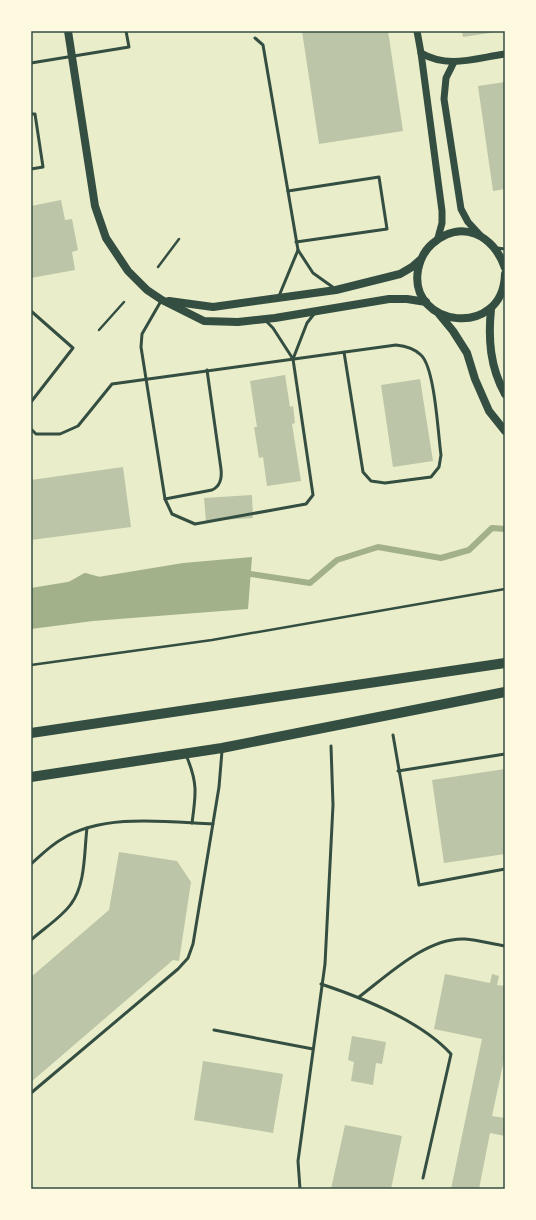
<svg xmlns="http://www.w3.org/2000/svg" width="536" height="1220" font-family="'Sofia Sans Condensed',sans-serif">
  <style>
    .water { fill: #a3b18a }
    .lines { fill: none; stroke-linecap: round; stroke-linejoin: round }
    .stream { stroke: #a3b18a; stroke-width: 6 }
    .building { fill: #bcc5a7 }
    .path { stroke: #344e41; stroke-width: 2.5 }
    .service { stroke: #344e41; stroke-width: 3 }
    .tertiary { stroke: #344e41; stroke-width: 7 }
    .secondary { stroke: #344e41; stroke-width: 8 }
    .primary { stroke: #344e41; stroke-width: 10 }
    .neatline { fill: none; stroke: #344e41; stroke-width: 1.5 }
  </style>
  <rect width="100%" height="100%" fill="#e9edc9"/>
  <polygon class="water" points="252,557 248,609 93,621 31,629 31,588 183,563"/>
  <g class="lines">
    <g class="stream">
      <polyline points="244,573 310,583 337,560 378,547 441,558 469,550 492,528 505,529"/>
      <polyline points="71,584 85,576 99,580"/>
    </g>
  </g>
  <g class="building">
    <polygon points="302,31 388,31 403,131 319,144"/>
    <polygon points="462,31 496,31 496,32 463,37"/>
    <polygon points="505,82 505,189 493,191 478,86"/>
    <polygon points="61,200 65,220 72,219 78,250 72,252 75,270 31,278 31,206"/>
    <polygon points="285,375 290,407 293,406 295,423 292,424 301,481 267,486 263,457 259,458 254,427 257,427 250,381"/>
    <polygon points="420,379 433,461 393,467 381,385"/>
    <polygon points="123,467 131,527 31,540 31,480"/>
    <polygon points="252,495 253,518 206,521 204,498"/>
    <polygon points="505,769 505,854 444,863 432,780"/>
    <polygon points="119,852 177,861 191,882 179,961 173,960 31,1082 31,977 109,910"/>
    <polygon points="445,974 490,983 492,974 499,976 497,985 505,986 505,1055 492,1116 505,1118 505,1136 490,1133 479,1189 451,1189 482,1039 434,1029"/>
    <polygon points="352,1036 386,1042 382,1064 376,1063 373,1085 351,1081 354,1062 348,1060"/>
    <polygon points="203,1061 283,1074 273,1133 194,1120"/>
    <polygon points="345,1125 402,1136 391,1189 331,1189"/>
  </g>
  <g class="lines">
    <g class="path">
      <polyline points="158,267 179,239"/>
      <polyline points="99,330 124,302"/>
      <polyline points="31,665 212,640 505,589"/>
    </g>
    <g class="service">
      <polyline points="255,38 263,45 298,250 313,273 334,288"/>
      <polyline points="31,63 129,47 126,31"/>
      <polyline points="31,114 35,114 43,167 31,169"/>
      <polyline points="288,191 379,177 387,229 296,242"/>
      <polyline points="497,248 505,249"/>
      <polyline points="279,296 298,250"/>
      <polyline points="161,301 142,334 141,347 165,499 172,514 195,524 306,504 313,495 293,359 273,328 265,320"/>
      <polyline points="31,311 73,348 31,402"/>
      <polyline points="293,359 307,323 314,314"/>
      <path d="M31 429 36 434H60L78 426 112 384 396 345C406 346 414 348 421 355 435 368 438 434 441 455L439 467 431 477 385 483 371 481 363 472 344 352"/>
      <path d="M165 499 212 490C221 486 222 478 221 469L207 370"/>
      <polyline points="393,735 419,885 505,869"/>
      <path d="M186 755C198 783 196 794 192 823"/>
      <polyline points="398,771 505,754"/>
      <path d="M31 864C41 855 51 845 62 839 104 813 167 822 213 824"/>
      <path d="M31 940C43 929 62 917 71 904 86 884 84 852 87 828"/>
      <path d="M321 984C363 998 421 1021 451 1054L423 1178"/>
      <path d="M359 997C388 975 427 937 465 939 478 940 492 944 505 946"/>
      <polyline points="214,1030 313,1049"/>
      <polyline points="31,1093 178,969 188,958 193,944 219,787 222,751"/>
      <polyline points="300,1189 298,1161 325,964 333,805 331,746"/>
    </g>
    <g class="tertiary">
      <path d="M417 31 421 53C448 69 476 58 505 54"/>
      <polyline points="421,53 442,211 442,223 438,238"/>
      <polyline points="454,62 446,78 444,99 461,209 468,222 480,235"/>
    </g>
    <g class="secondary">
      <polyline points="68,31 95,206 106,238 128,271 147,290 162,300 204,321 238,322 275,318 389,299 407,299 426,302"/>
      <path d="M505 268C494 235 461 218 432 244 424 251 420 260 418 270 408 327 503 340 505 274"/>
      <polyline points="169,301 213,307 336,290 400,274 412,267 420,260"/>
      <path d="M491 309C488 339 490 367 505 394"/>
      <polyline points="439,314 453,331 467,353 475,379 489,411 505,431"/>
    </g>
    <g class="primary">
      <polyline points="31,733 505,663"/>
      <polyline points="31,777 222,748 505,692"/>
    </g>
  </g>
  <rect width="536" height="1220" fill="none" stroke="#fefae0" stroke-width="64"/>
  <rect x="32" y="32" width="472" height="1156" class="neatline"/>
</svg>
